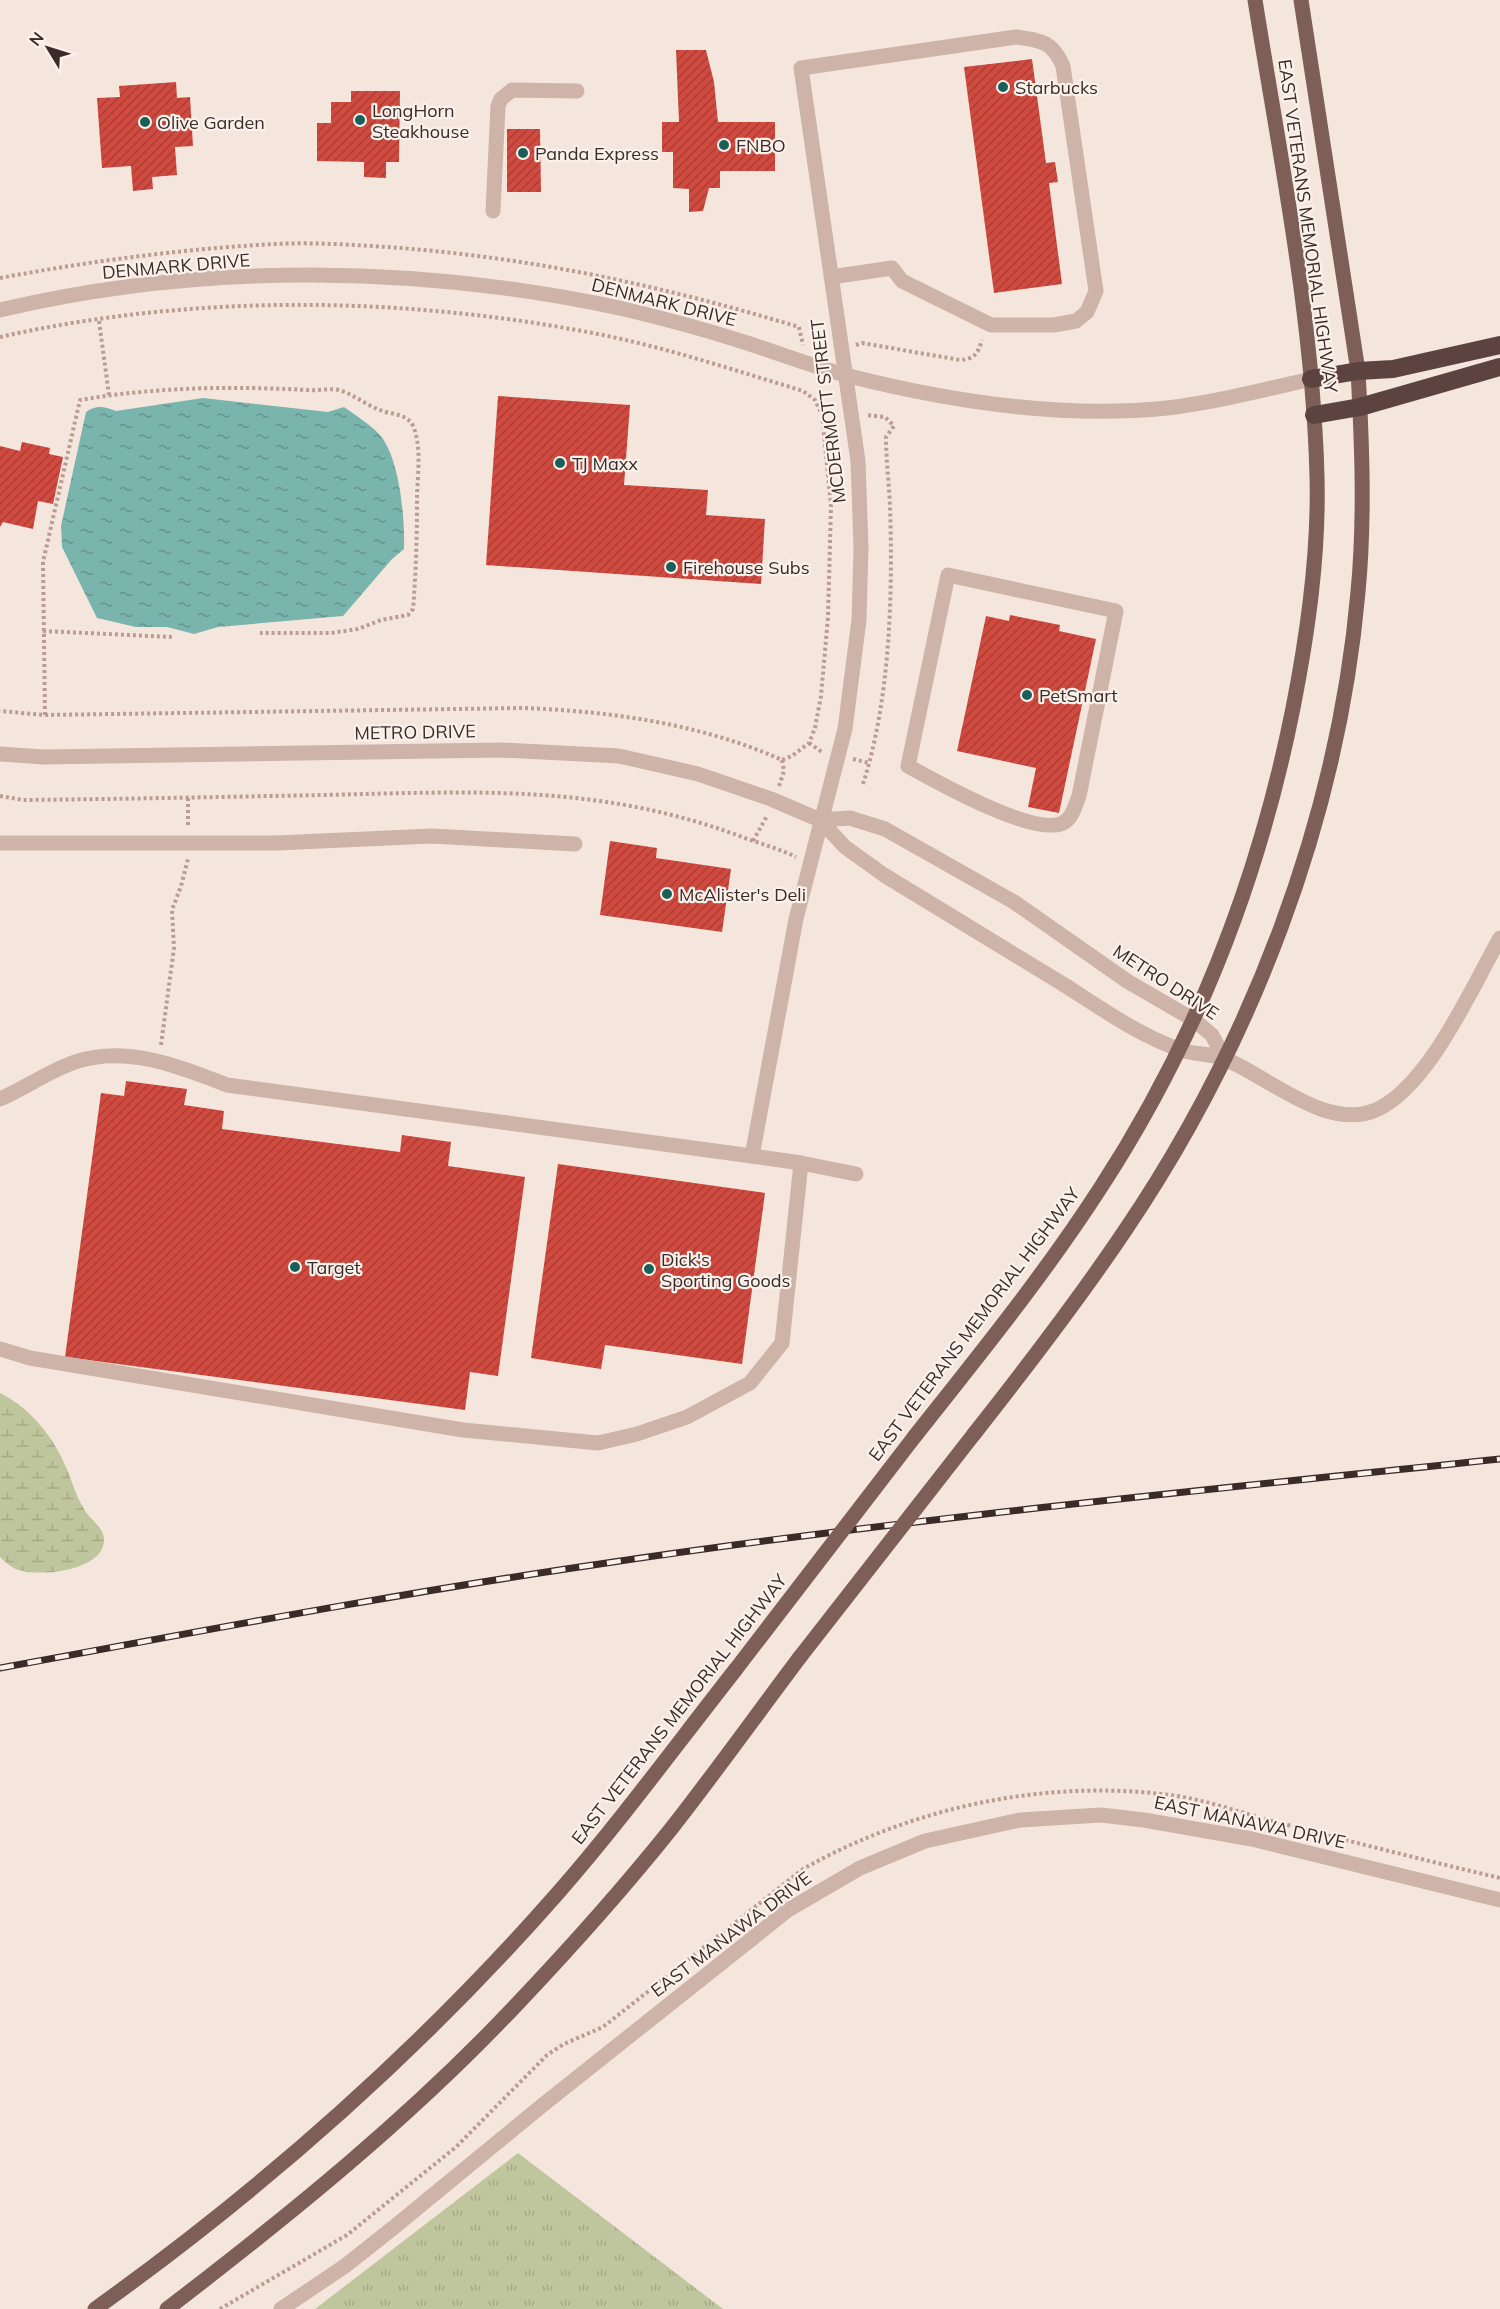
<svg xmlns="http://www.w3.org/2000/svg" width="1500" height="2309" font-family="Mulish,sans-serif">
  <style>
    .grass { fill: url(#grass-tufts) }
    .wetland { fill: url(#wetland-marsh) }
    .water { fill: url(#water-ripples) }
    .building { fill: url(#building-hatch) }
    .lines { fill: none; stroke-linecap: round; stroke-linejoin: round }
    .path { stroke: #ba9c92; stroke-width: 4; stroke-dasharray: 3 3; stroke-linecap: butt }
    .minor { stroke: #ceb3a8; stroke-width: 15 }
    .major { stroke: #7e5f58; stroke-width: 15 }
    .highway { stroke: #5c433f; stroke-width: 18 }
    .rail-casing { stroke: #3a2b29; stroke-width: 7 }
    .rail { stroke: #fbf1eb; stroke-width: 4.5; stroke-dasharray: 14; stroke-linecap: butt }
    .major-bridge { stroke: #7e5f58; stroke-width: 15 }
    .poi-dot { fill: #1a6059; stroke: #fbf1eb; stroke-width: 2 }
    .labels { text-anchor: middle; dominant-baseline: central; stroke-width: 4.5; stroke-linejoin: round; paint-order: stroke }
    .poi-label { font-size: 18px; fill: #3a2b29; stroke: #fbf1eb; text-anchor: start }
    .street-label { font-size: 18px; fill: #3a2b29; stroke: #fbf1eb }
  </style>
  <defs>
    <pattern id="grass-tufts" width="24" height="20" patternUnits="userSpaceOnUse" patternTransform="scale(1.5)"><rect width="24" height="20" fill="#bfc59c"/><path d="M3 7l-1-3M5 7V3M7 7l1-3M15 17l-1-3M17 17v-4M19 17l1-3" fill="none" stroke="#a5a986"/></pattern>
    <pattern id="wetland-marsh" width="20" height="14" patternUnits="userSpaceOnUse" patternTransform="scale(1.5)"><rect width="20" height="14" fill="#bfc59c"/><path d="M1 5h8M5 5V1M11 12h8M15 12V8" fill="none" stroke="#a5a986"/></pattern>
    <pattern id="water-ripples" width="26" height="14" patternUnits="userSpaceOnUse" patternTransform="scale(1.5)"><rect width="26" height="14" fill="#7ab5ad"/><path d="M2 4q2-2 4 0t4 0M15 11q2-2 4 0t4 0" fill="none" stroke="#65938d"/></pattern>
    <pattern id="building-hatch" width="6" height="6" patternUnits="userSpaceOnUse" patternTransform="scale(1.5)"><rect width="6" height="6" fill="#d04a40"/><path d="M-1 1l2-2M0 6l6-6M5 7l2-2" fill="none" stroke="#aa3e36"/></pattern>
  </defs>
  <rect width="100%" height="100%" fill="#f5e6dd"/>
  <polygon class="grass" points="518,2153 723,2309 315,2309"/>
  <path class="wetland" d="M0 1393C30 1408 53 1436 66 1467 72 1481 76 1496 84 1509 89 1519 104 1527 104 1539 105 1571 40 1577 18 1570 12 1568 5 1562 0 1557Z"/>
  <path class="water" d="M203 398 328 412 344 407C355 415 368 423 378 433 400 455 405 519 404 549L392 559 343 616 218 627 194 634 167 627H136L97 618 62 547 61 526 86 412C96 404 106 407 116 411Z"/>
  <g class="building">
    <polygon points="676,50 706,50 714,82 718,122 775,122 775,171 720,171 720,188 709,188 703,211 689,212 689,189 673,188 673,152 662,152 662,122 679,122"/>
    <polygon points="1032,59 1046,163 1055,162 1058,182 1049,183 1062,284 994,293 964,67"/>
    <polygon points="176,82 177,98 190,97 193,146 175,147 177,175 152,177 153,189 133,191 131,166 102,168 97,98 120,97 119,86"/>
    <polygon points="351,91 400,91 399,162 386,162 386,178 364,177 364,162 317,161 317,123 331,123 331,102 351,102"/>
    <polygon points="507,129 540,129 541,192 507,192"/>
    <polygon points="498,396 630,405 624,485 708,490 706,515 765,519 761,584 486,565"/>
    <polygon points="22,442 50,448 49,454 63,457 53,504 38,501 33,529 3,522 0,527 0,446 20,451"/>
    <polygon points="1010,615 1060,625 1059,631 1096,639 1059,813 1028,807 1036,768 957,751 986,616 1009,621"/>
    <polygon points="610,841 657,848 656,858 731,869 722,932 600,915"/>
    <polygon points="126,1081 187,1089 184,1105 224,1111 222,1129 400,1152 402,1135 451,1142 448,1166 525,1177 498,1376 470,1372 465,1410 65,1357 101,1093 124,1096"/>
    <polygon points="558,1164 765,1193 742,1364 605,1345 601,1369 531,1358"/>
  </g>
  <g class="lines">
    <g class="path">
      <path d="M0 278C91 261 182 249 274 244 315 242 359 245 401 248 539 259 666 287 799 327L803 345"/>
      <polyline points="99,321 109,395"/>
      <path d="M0 337C196 293 407 296 603 335 671 349 737 371 803 391L815 400 822 415 831 505 828 617 821 696 815 728 809 743 792 756 782 760C702 724 609 711 523 708L45 715 0 711"/>
      <path d="M856 345 862 343 960 360C975 359 978 353 982 340"/>
      <polyline points="43,631 172,637"/>
      <path d="M45 715 43 562 80 400C154 387 232 386 307 390 318 391 328 388 339 390 353 394 366 405 380 410 392 415 408 413 414 428 422 451 417 477 417 500 417 537 416 573 413 609L408 615 381 620 358 629 331 633H260"/>
      <polyline points="809,743 822,752"/>
      <polyline points="853,759 869,763"/>
      <path d="M863 784C890 700 893 594 890 506 889 483 886 460 886 437L894 426 885 417 866 415"/>
      <polyline points="779,786 784,771 782,760"/>
      <path d="M0 796 23 800C122 799 222 797 322 795 470 792 594 783 737 835 757 843 778 848 796 857"/>
      <polyline points="188,798 188,827"/>
      <polyline points="753,841 767,816"/>
      <polyline points="161,1045 174,948 172,910 181,886 188,859"/>
      <path d="M220 2309 347 2235 456 2147 547 2055 564 2044 603 2027 803 1869C913 1807 1044 1779 1170 1795 1208 1800 1247 1815 1284 1824 1356 1843 1428 1861 1500 1878"/>
    </g>
    <g class="minor">
      <polyline points="493,211 498,106 501,99 512,90 577,91"/>
      <path d="M0 310C202 262 422 265 624 309 666 319 707 330 747 343 781 354 814 367 849 376 952 402 1061 419 1167 408 1216 402 1263 390 1311 379"/>
      <path d="M948 575 1116 611 1079 796C1075 805 1073 818 1063 823 1034 837 937 782 908 766Z"/>
      <path d="M0 754 43 757 501 750 619 756 698 774 771 799 820 820 845 847 884 875C945 912 1005 949 1066 986 1102 1009 1140 1036 1181 1050 1195 1055 1211 1053 1225 1059 1269 1077 1329 1133 1378 1109 1430 1084 1472 987 1500 938"/>
      <polyline points="820,820 850,818 885,829 1014,902 1127,981 1194,1020 1212,1035 1224,1058"/>
      <polyline points="0,843 277,843 432,836 575,844"/>
      <path d="M0 1099C25 1088 49 1071 75 1062 127 1045 178 1066 227 1085L752 1156"/>
      <polyline points="801,1163 856,1174"/>
      <path d="M0 1349 30 1358 463 1430 598 1443 637 1434 687 1417 750 1383 782 1343 801 1163 752 1156 796 919 845 729 859 620 861 548 858 461 801 68 1016 37C1042 41 1052 41 1063 66L1096 291 1087 312 1076 321 1054 325H991L902 281 892 268 831 277"/>
      <polyline points="281,2309 345,2266 393,2228 544,2104 788,1910 860,1868 925,1841 1020,1820 1101,1815 1144,1820 1252,1839 1500,1900"/>
    </g>
    <g class="major">
      <path d="M974 1434C1026 1368 1077 1302 1124 1232 1251 1045 1338 819 1358 592 1365 519 1362 444 1358 371L1301 0"/>
      <path d="M915 1436C979 1355 1045 1274 1101 1187 1196 1041 1259 879 1293 708 1308 632 1319 555 1317 477 1313 317 1280 158 1255 0"/>
      <path d="M95 2309C264 2188 420 2050 557 1894 620 1822 677 1744 736 1669"/>
      <path d="M167 2309C291 2214 412 2116 519 2002 572 1946 623 1889 671 1829 715 1773 757 1714 800 1657"/>
    </g>
    <g class="highway">
      <polyline points="1311,379 1358,371 1393,369 1500,345"/>
      <polyline points="1314,415 1360,407 1500,367"/>
    </g>
    <defs>
      <path id="rail" d="M0 1668C197 1632 394 1594 593 1565 894 1520 1197 1491 1500 1459"/>
    </defs>
    <use href="#rail" class="rail-casing"/>
    <use href="#rail" class="rail"/>
    <g class="major-bridge">
      <polyline points="800,1657 974,1434"/>
      <polyline points="736,1669 915,1436"/>
    </g>
  </g>
  <g class="poi-dot">
    <circle cx="1003" cy="87" r="6"/>
    <circle cx="360" cy="120" r="6"/>
    <circle cx="145" cy="122" r="6"/>
    <circle cx="724" cy="145" r="6"/>
    <circle cx="523" cy="153" r="6"/>
    <circle cx="560" cy="463" r="6"/>
    <circle cx="671" cy="567" r="6"/>
    <circle cx="1027" cy="695" r="6"/>
    <circle cx="667" cy="894" r="6"/>
    <circle cx="295" cy="1267" r="6"/>
    <circle cx="649" cy="1269" r="6"/>
  </g>
  <g class="labels">
    <g class="poi-label">
      <text x="1015" y="87">Starbucks</text>
      <text x="372" y="110">LongHorn<tspan x="372" dy="21">Steakhouse</tspan></text>
      <text x="157" y="122">Olive Garden</text>
      <text x="736" y="145">FNBO</text>
      <text x="535" y="153">Panda Express</text>
      <text x="572" y="463">TJ Maxx</text>
      <text x="683" y="567">Firehouse Subs</text>
      <text x="1039" y="695">PetSmart</text>
      <text x="679" y="894">McAlister's Deli</text>
      <text x="661" y="1259">Dick's<tspan x="661" dy="21">Sporting Goods</tspan></text>
      <text x="307" y="1267">Target</text>
    </g>
    <g class="street-label">
      <text transform="translate(1308 226) rotate(82)">EAST VETERANS MEMORIAL HIGHWAY</text>
      <text transform="translate(176 266) rotate(-5)">DENMARK DRIVE</text>
      <text transform="translate(664 302) rotate(14)">DENMARK DRIVE</text>
      <text transform="translate(828 411) rotate(-97)">MCDERMOTT STREET</text>
      <text transform="translate(415 732) rotate(-1)">METRO DRIVE</text>
      <text transform="translate(1166 982) rotate(33)">METRO DRIVE</text>
      <text transform="translate(974 1324) rotate(-53)">EAST VETERANS MEMORIAL HIGHWAY</text>
      <text transform="translate(679 1709) rotate(-52)">EAST VETERANS MEMORIAL HIGHWAY</text>
      <text transform="translate(1250 1822) rotate(12)">EAST MANAWA DRIVE</text>
      <text transform="translate(731 1934) rotate(-37)">EAST MANAWA DRIVE</text>
    </g>
  </g>
  <g transform="translate(48 48) rotate(308)" stroke="#fbf1eb" stroke-width="4.5" paint-order="stroke">
  <path d="M0-4.5L10 22L0 15L-10 22Z" fill="#3a2b29"/>
  <text y="-9" font-size="16" font-weight="bold" text-anchor="middle" fill="#3a2b29">N</text>
  </g>
</svg>
